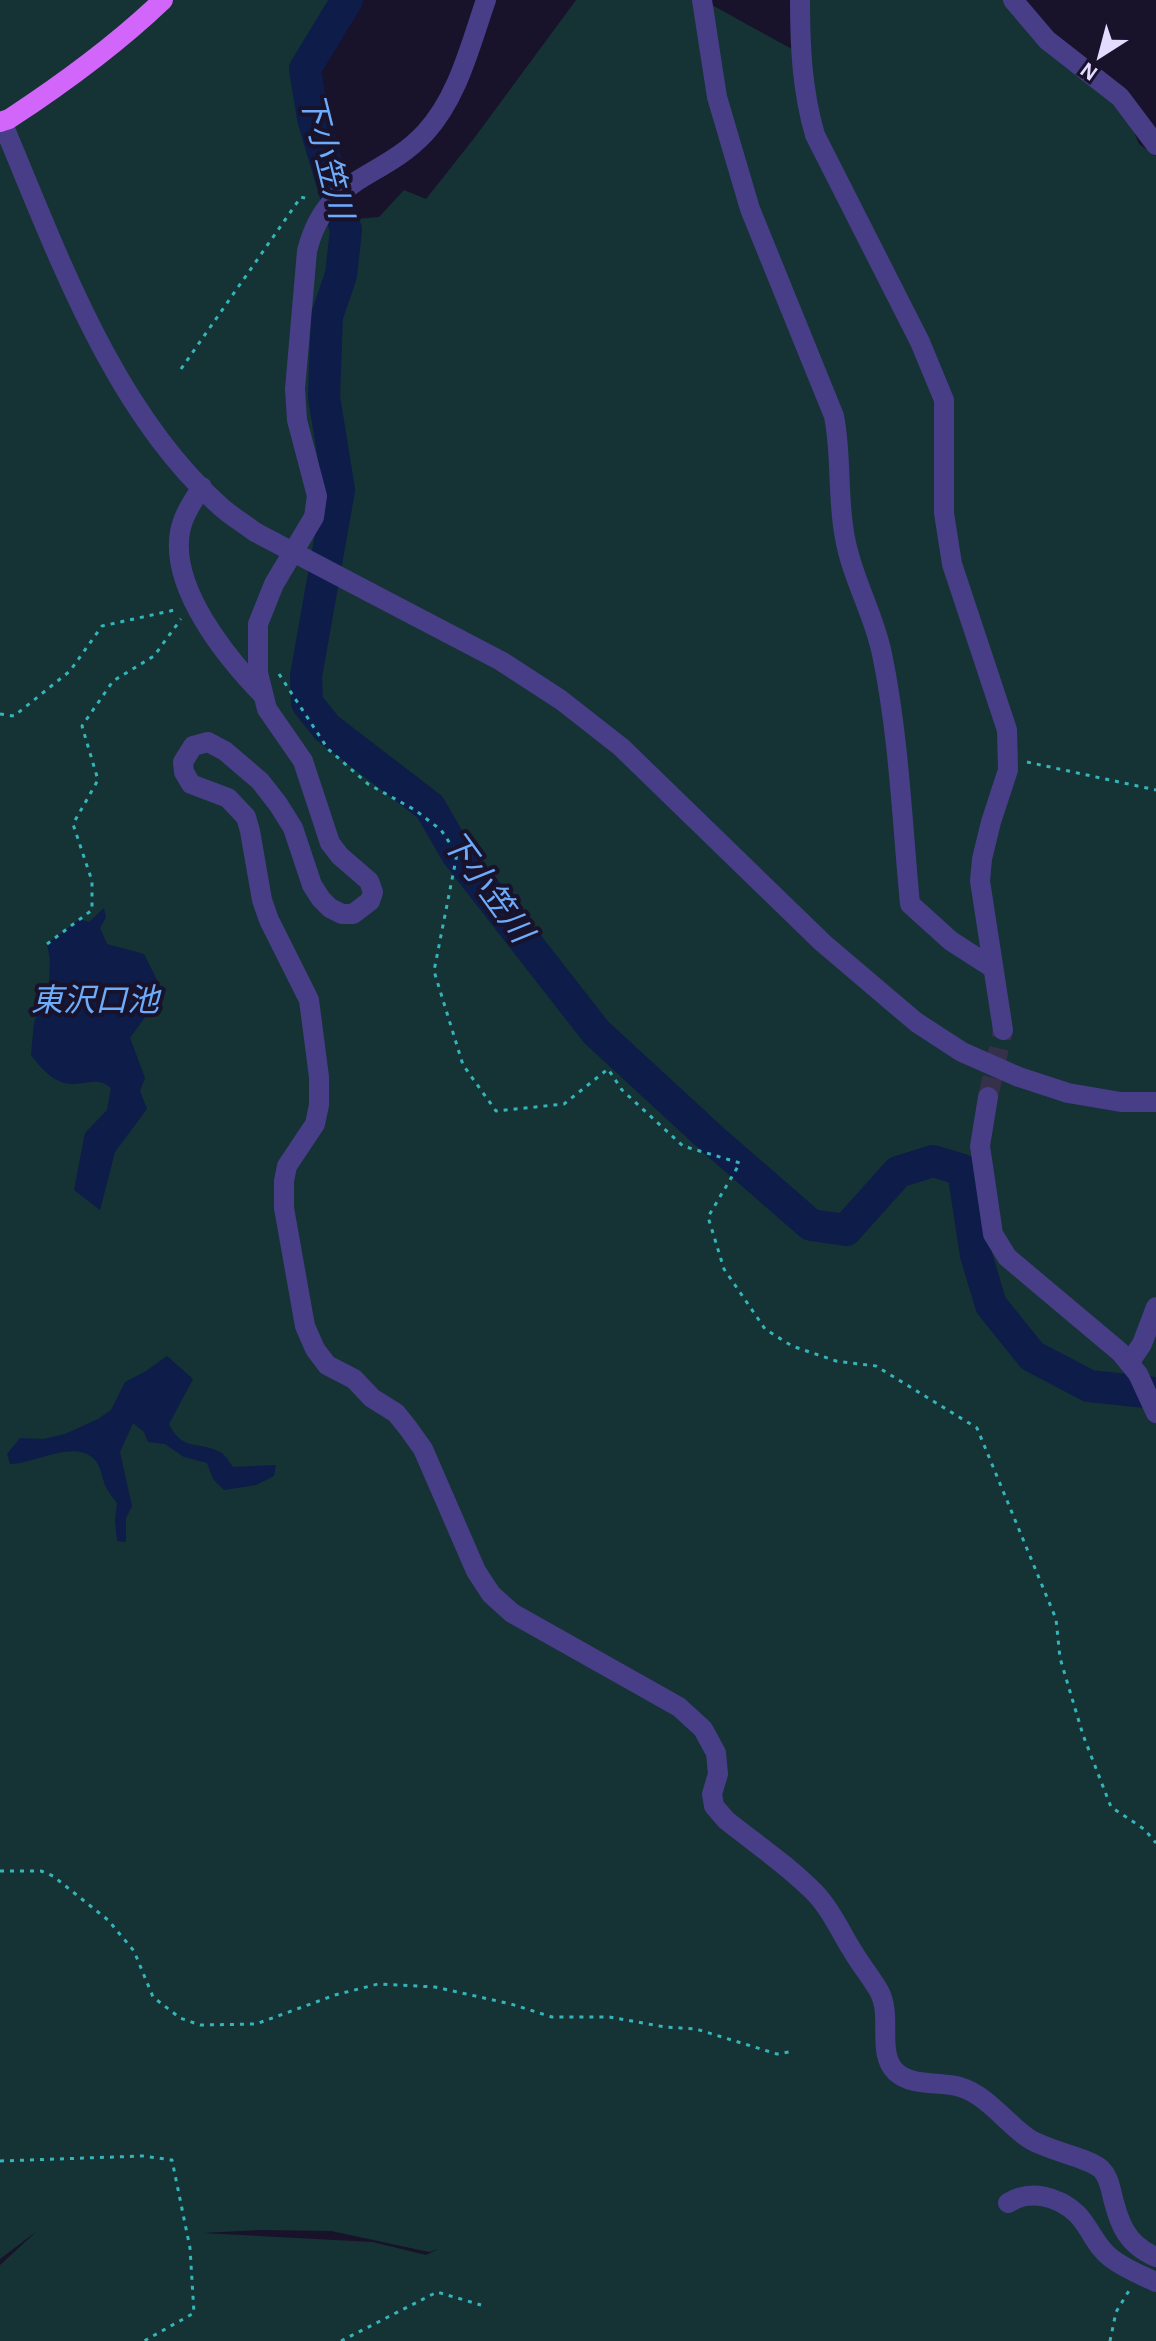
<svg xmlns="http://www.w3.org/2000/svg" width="1156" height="2341" font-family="'Alegreya Sans','Noto Sans JP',sans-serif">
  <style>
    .green { fill: #153234; fill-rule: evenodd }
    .water { fill: #0d1c48 }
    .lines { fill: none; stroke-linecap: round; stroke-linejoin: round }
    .river { stroke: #0d1c48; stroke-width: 32 }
    .minor-tunnel { stroke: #36304a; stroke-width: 20; stroke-dasharray: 20 10; stroke-linecap: butt }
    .path { stroke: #34b5ba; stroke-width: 3; stroke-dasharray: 4 6; stroke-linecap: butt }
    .minor { stroke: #483e88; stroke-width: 20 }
    .major { stroke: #d266fb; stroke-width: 20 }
    .minor-bridge { stroke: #483e88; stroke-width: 20 }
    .labels { text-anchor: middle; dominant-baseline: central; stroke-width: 8; stroke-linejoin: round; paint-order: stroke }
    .water-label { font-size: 32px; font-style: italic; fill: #6dabfb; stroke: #18122a }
  </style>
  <rect width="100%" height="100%" fill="#18122a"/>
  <path class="green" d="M0 0H334L298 83 343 220 379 217 404 190 426 199 475 137 576 0H703L799 53 807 0H1005L1120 97 1139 144 1156 156V2341H0V2265L37 2231 0 2259ZM259 2230 331 2231 429 2252 438 2249 426 2255 373 2242 203 2233Z"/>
  <g class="water">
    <path d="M104 908 106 917 100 928 107 944 144 954 157 980 147 994 148 1013 130 1038 145 1078 140 1091 147 1109 115 1152 100 1210 74 1190 85 1133 107 1110 111 1088C97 1077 89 1084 73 1084 54 1084 42 1069 31 1055L34 1023 49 982 50 960 47 944 80 919 89 922Z"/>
    <path d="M167 1356 193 1379 169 1424C182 1452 200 1441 220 1452 225 1454 230 1463 233 1467L276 1465 274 1476 256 1485 224 1490 213 1479 207 1463 184 1457 165 1444 148 1442 144 1432 133 1423 120 1452 132 1506 126 1518V1542L117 1541 115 1521 117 1503C113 1498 109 1493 106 1487 102 1479 101 1465 94 1459 74 1439 34 1464 10 1464L7 1454 20 1438 43 1439 65 1434 98 1419 111 1410 125 1382 146 1371Z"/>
  </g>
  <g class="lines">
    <polyline class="river" points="347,0 305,69 313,118 346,230 341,275 327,316 324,397 339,490 306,676 307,703 327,728 430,807 457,854 596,1032 712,1139 811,1225 846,1230 898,1172 933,1161 963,1170 976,1255 991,1305 1032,1356 1089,1386 1156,1393"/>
    <polyline class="minor-tunnel" points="988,1097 1003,1030"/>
    <g class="path">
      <polyline points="181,369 301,197 308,199"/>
      <polyline points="279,674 328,749 368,784 415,810 441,830 457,854 434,971 463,1065 496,1111 564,1104 608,1069 622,1090 683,1146 740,1163 708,1217 724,1269 765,1329 792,1346 836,1361 876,1366 977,1428 1056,1619 1060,1658 1083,1735 1111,1807 1144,1829 1156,1843"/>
      <polyline points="0,714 14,716 70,671 102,626 179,609"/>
      <polyline points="1027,762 1156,790"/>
      <polyline points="47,944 92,910 92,881 73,824 98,780 82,726 113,681 154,656 181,619"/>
      <polyline points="0,1871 41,1871 53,1876 108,1920 134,1951 153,1997 180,2018 200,2025 256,2024 335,1995 378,1984 435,1987 511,2004 552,2017 609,2017 665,2027 696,2029 777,2054 789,2052"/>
      <polyline points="0,2161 143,2156 172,2160 190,2248 194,2313 144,2341"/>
      <polyline points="341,2341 437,2292 481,2305"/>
      <polyline points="1110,2341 1116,2312 1130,2289"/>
    </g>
    <g class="minor">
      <path d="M486 0C470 46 458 97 425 133 380 181 326 175 307 251L295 389 297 420 317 496 314 517 274 584 258 624V673L267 709 303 761 330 843 340 856 369 881 373 892 370 901 353 914H342L330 908 321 899 312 885 293 828 278 804 260 781 225 751 208 742 193 746 183 762 184 772 191 784 228 798 246 817 250 831 262 900 269 920 309 1000 319 1077V1105L315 1124 287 1166 284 1181V1208L305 1326 315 1349 327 1365 354 1379 372 1398 396 1413 408 1428 423 1449 476 1571 491 1594 512 1613 679 1707 703 1729 716 1753 718 1774 712 1794 714 1806 726 1820C756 1844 789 1866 816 1894 832 1911 840 1931 852 1950 860 1964 871 1977 879 1991 893 2016 876 2053 896 2072 912 2087 940 2081 960 2087 987 2095 1006 2123 1028 2138 1047 2151 1088 2157 1101 2169 1107 2175 1109 2182 1111 2190 1118 2221 1125 2244 1156 2257"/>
      <path d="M702 0 717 97 750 209 834 416C842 456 837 498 845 538 852 578 874 614 882 654 899 736 902 821 910 904L951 941 993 968"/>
      <path d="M800 0C800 47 802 90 815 135L920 342 944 400V513L952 564 1007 730 1008 770 991 822 982 859 980 881 1003 1030"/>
      <polyline points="1013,0 1047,40 1120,97 1156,145"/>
      <path d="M2 122C57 252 112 410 220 506 231 516 243 523 255 532"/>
      <path d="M202 487C193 501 183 515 180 532 170 588 226 657 263 695"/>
      <polyline points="371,593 501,661 561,700 621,747 823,943 916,1022 962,1052 1019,1077 1068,1093 1121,1102 1156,1102"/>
      <polyline points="988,1097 980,1146 993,1234 1007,1257 1120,1352 1138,1374 1156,1413"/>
      <polyline points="1129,1363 1142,1344 1156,1307"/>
      <path d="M1008 2203C1030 2189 1058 2196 1077 2214 1090 2227 1095 2246 1111 2258 1125 2269 1141 2275 1156 2282"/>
    </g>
    <path class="major" d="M0 122 9 119C64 83 116 45 163 0"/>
    <polyline class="minor-bridge" points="255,532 371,593"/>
  </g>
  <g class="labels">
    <g class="water-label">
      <text transform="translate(326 156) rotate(76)">下小笠川</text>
      <text transform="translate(487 887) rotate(54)">下小笠川</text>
      <text x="95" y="1001">東沢口池</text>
    </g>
  </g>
  <g transform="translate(1100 56) rotate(216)" stroke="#18122a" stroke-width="6" paint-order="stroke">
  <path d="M0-6L14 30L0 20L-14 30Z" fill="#e3dcfe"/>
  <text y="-12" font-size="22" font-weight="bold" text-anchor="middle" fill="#e3dcfe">N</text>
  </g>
</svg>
